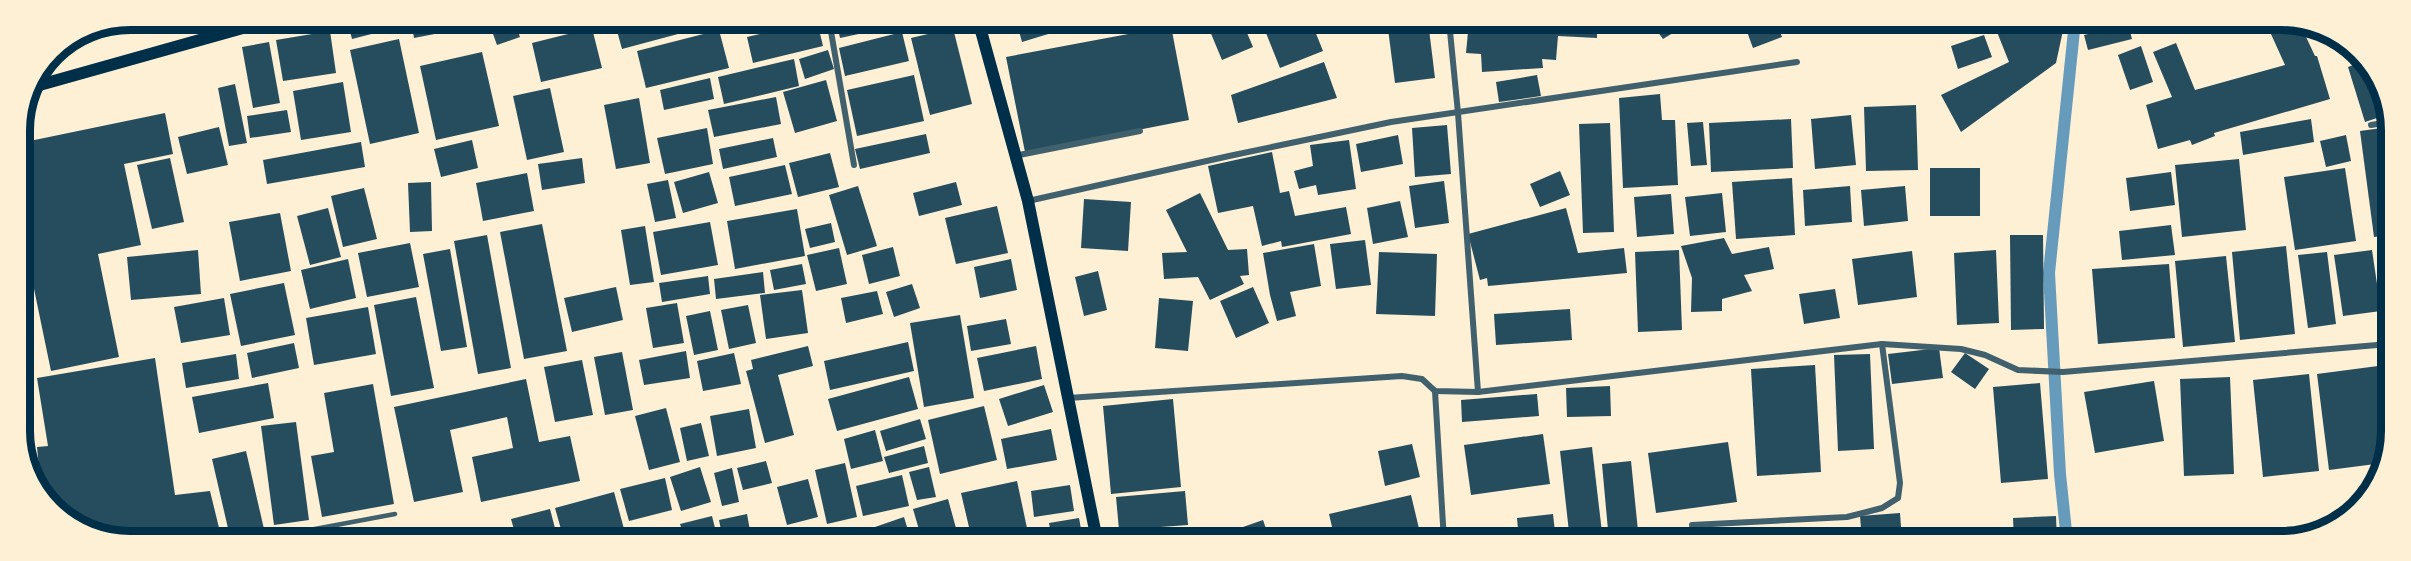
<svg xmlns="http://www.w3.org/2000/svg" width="2411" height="561" font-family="'Public Sans',sans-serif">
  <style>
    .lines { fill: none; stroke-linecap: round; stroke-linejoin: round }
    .stream { stroke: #669bbc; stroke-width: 12 }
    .building { fill: #264d5e }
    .service { stroke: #3f606c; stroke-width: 4.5 }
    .minor { stroke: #3f606c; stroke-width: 6 }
    .secondary { stroke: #003049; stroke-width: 12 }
    .rim { fill: none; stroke: #003049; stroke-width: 8 }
  </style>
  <rect width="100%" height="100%" fill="#fdf0d5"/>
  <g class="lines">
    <polyline class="stream" points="2067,541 2060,474 2049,273 2075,21"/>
  </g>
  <g class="building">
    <polygon points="347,20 397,20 399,27 352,39"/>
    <polygon points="411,20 443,20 445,32 414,38"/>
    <polygon points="488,20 514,20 520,37 497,45"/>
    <polygon points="614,20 674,20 678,34 622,49"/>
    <polygon points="682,20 720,20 721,22 685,32"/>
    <polygon points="836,20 895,20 896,26 840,38"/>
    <polygon points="908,20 958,20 958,21 911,34"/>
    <polygon points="1016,20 1091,20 1091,21 1022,42"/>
    <polygon points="817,21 823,46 753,63 747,37"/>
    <polygon points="1216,21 1242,21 1253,47 1222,60 1207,24"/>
    <polygon points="1282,21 1311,21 1323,51 1280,68 1264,28"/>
    <polygon points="1387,21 1428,21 1435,78 1395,83"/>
    <polygon points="1469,21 1597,21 1597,38 1558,36 1556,60 1542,59 1543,68 1482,72 1481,54 1466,53"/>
    <polygon points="1650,21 1676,21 1681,28 1663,39"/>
    <polygon points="1743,21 1776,21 1782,37 1753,48"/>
    <polygon points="1924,21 1974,21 1974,22 1927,34"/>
    <polygon points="1998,21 2065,21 2056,63 1961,132 1941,95 2009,62 1993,22"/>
    <polygon points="2138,21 2170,21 2170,22 2140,31"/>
    <polygon points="2274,22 2299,22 2315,56 2317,56 2330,99 2214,133 2215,136 2192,145 2190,140 2158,149 2146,105 2172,97 2153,52 2176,43 2195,90 2285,65 2266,23"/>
    <polygon points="2128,24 2132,39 2088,50 2084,35"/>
    <polygon points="1171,26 1189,120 1025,152 1006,57"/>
    <polygon points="592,28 602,68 541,82 532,43"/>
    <polygon points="953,28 972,104 930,115 911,38"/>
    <polygon points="719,30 729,68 646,88 637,51"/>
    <polygon points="330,31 336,73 283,81 276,40"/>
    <polygon points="902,32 909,61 845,76 839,48"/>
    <polygon points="1984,35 1992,57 1958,69 1951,46"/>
    <polygon points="399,39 419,133 370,144 350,50"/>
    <polygon points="269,42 280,103 253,108 242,47"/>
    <polygon points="2141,46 2153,82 2130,90 2118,55"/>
    <polygon points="828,50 834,69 805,79 799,59"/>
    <polygon points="482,52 499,126 436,140 420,66"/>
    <polygon points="794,59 799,86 724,104 718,77"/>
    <polygon points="2364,61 2389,108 2389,114 2365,122 2348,67"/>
    <polygon points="1324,62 1337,98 1238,123 1231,95"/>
    <polygon points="914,75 924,121 857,136 847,90"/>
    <polygon points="1537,75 1541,96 1499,102 1496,82"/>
    <polygon points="710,78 714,99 664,110 660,90"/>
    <polygon points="826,80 837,121 795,133 783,92"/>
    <polygon points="343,82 351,132 301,140 293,91"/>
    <polygon points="235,84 247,143 229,146 218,88"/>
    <polygon points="550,88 564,152 527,160 513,96"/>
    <polygon points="1660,94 1662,120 1675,120 1678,185 1623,188 1619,98"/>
    <polygon points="776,97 781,124 714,137 708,110"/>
    <polygon points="639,98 650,163 616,169 604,105"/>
    <polygon points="1916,105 1918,170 1866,171 1864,107"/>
    <polygon points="287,110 291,132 250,138 247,116"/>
    <polygon points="165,113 173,154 124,164 141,245 98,254 119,357 51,371 20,221 20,143"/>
    <polygon points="1851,115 1856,165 1815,169 1811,119"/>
    <polygon points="1791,119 1793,168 1711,172 1709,123"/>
    <polygon points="2311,119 2314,142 2243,155 2240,132"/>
    <polygon points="1703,122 1707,165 1691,166 1687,123"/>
    <polygon points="1610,123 1614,232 1583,233 1579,124"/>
    <polygon points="1447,125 1451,174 1415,177 1412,128"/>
    <polygon points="219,127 228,165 187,174 178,137"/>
    <polygon points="2389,127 2389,235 2374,237 2360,131"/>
    <polygon points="707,128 713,164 665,174 657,138"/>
    <polygon points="926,134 930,153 860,169 855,149"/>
    <polygon points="1398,135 1403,164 1361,172 1356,144"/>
    <polygon points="2346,135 2351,161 2326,167 2320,141"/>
    <polygon points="773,138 777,157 723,169 719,149"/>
    <polygon points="472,140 478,168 441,177 434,149"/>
    <polygon points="1349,140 1356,189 1318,195 1316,185 1299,189 1294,171 1313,166 1310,145"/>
    <polygon points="361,142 365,167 267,184 263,160"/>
    <polygon points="1272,152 1280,193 1289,191 1295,216 1346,207 1351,234 1282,247 1281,241 1262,246 1253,206 1218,213 1208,166"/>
    <polygon points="830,153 839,187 798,197 789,163"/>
    <polygon points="170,158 184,222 152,229 137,165"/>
    <polygon points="582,158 585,183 542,190 538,164"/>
    <polygon points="2239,159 2246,230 2182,237 2175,165"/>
    <polygon points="785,165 792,194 735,206 729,177"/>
    <rect x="1930" y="168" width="50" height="48"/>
    <polygon points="2345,168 2356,241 2295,250 2284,177"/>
    <polygon points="1560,171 1570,195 1540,207 1530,184"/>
    <polygon points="709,172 718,203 683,213 674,182"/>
    <polygon points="2171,172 2175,205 2130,211 2126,178"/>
    <polygon points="527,173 534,211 483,221 476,183"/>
    <polygon points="1792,178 1795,235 1736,239 1732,182"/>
    <polygon points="668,180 676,218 655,222 647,184"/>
    <polygon points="1444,181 1449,223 1415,228 1409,186"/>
    <polygon points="431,182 432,231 410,232 408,183"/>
    <polygon points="956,182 962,205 919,216 913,193"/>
    <polygon points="858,186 877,246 847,255 829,195"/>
    <polygon points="1850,186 1852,222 1805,226 1803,190"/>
    <polygon points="1905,186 1908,221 1864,226 1861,190"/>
    <polygon points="364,188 377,239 343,247 331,196"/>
    <polygon points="1200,193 1228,250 1247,249 1249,275 1240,276 1244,284 1210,300 1198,277 1164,279 1162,253 1187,252 1166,210"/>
    <polygon points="1722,193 1726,232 1690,236 1685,197"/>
    <polygon points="1671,194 1674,234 1637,237 1634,197"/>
    <polygon points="1084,199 1131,202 1128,251 1081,248"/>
    <polygon points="1400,201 1408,237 1373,244 1367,208"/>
    <polygon points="997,206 1008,253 956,264 945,218"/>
    <polygon points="328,208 341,257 310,265 297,216"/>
    <polygon points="1566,208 1578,253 1624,248 1627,273 1488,286 1487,278 1480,280 1468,234"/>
    <polygon points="797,209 805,256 735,269 727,221"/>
    <polygon points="280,213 291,271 240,281 229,222"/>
    <polygon points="710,222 718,265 661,275 653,232"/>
    <polygon points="831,223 835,242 810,248 805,229"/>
    <polygon points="542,224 567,351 524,359 500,232"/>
    <polygon points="2171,225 2175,255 2122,260 2119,231"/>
    <polygon points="645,226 654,282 630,285 621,230"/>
    <polygon points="487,235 511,368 478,374 454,241"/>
    <polygon points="2010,235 2043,235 2044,329 2011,330"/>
    <polygon points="1724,238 1732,254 1769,247 1774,269 1744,275 1752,291 1722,299 1722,311 1691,312 1692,278 1681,246"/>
    <polygon points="1365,240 1371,285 1336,289 1330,244"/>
    <polygon points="410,243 419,287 367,297 358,253"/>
    <polygon points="1314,244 1321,286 1290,292 1296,316 1277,321 1270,295 1263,253"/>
    <polygon points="2286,246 2295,334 2240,340 2232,252"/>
    <polygon points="893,247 900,276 869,284 862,255"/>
    <polygon points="839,248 847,284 816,291 807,255"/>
    <polygon points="450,249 467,347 441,351 423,254"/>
    <polygon points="198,250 201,294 131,300 127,257"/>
    <polygon points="1679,250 1682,330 1638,332 1635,252"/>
    <polygon points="1996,250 1999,323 1957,325 1954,253"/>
    <polygon points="2372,250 2381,311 2343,316 2334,255"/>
    <polygon points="1912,251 1917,297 1858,305 1852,259"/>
    <polygon points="1379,252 1437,254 1435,316 1376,314"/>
    <polygon points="2327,252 2336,324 2308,328 2298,255"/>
    <polygon points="2226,256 2235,342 2183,347 2175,261"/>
    <polygon points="348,259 356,298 310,309 301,270"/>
    <polygon points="1011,259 1017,290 980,298 974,267"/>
    <polygon points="802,264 806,284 774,290 770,270"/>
    <polygon points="2169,264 2175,338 2098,344 2092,269"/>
    <polygon points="1098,271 1107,310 1084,316 1075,277"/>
    <polygon points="763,272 765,293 716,299 714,279"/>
    <polygon points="708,276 710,294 662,302 659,283"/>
    <polygon points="284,283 295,335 241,346 230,294"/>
    <polygon points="912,284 920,308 894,317 886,292"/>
    <polygon points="616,287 623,320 572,332 564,298"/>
    <polygon points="1253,287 1269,323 1236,338 1220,301"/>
    <polygon points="1835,289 1840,318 1804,324 1799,294"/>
    <polygon points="802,290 808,333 766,339 760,295"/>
    <polygon points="877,291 883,314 846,323 841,298"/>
    <polygon points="416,297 434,388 391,396 374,305"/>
    <polygon points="224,298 230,335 181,343 174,307"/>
    <polygon points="1159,298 1193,301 1188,351 1155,348"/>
    <polygon points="677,303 684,343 653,348 646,308"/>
    <polygon points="748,305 756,343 729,349 721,310"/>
    <polygon points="368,307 376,354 314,365 306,318"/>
    <polygon points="1570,309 1572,340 1496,345 1494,314"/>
    <polygon points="710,311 718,350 694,355 686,316"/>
    <polygon points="960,315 974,398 924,407 910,323"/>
    <polygon points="1006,319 1011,344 971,351 967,326"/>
    <polygon points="908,342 914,371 830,390 824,361"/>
    <polygon points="294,343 299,368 252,378 247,353"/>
    <polygon points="808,346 813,366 778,375 794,435 765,443 746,371 753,369 751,360"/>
    <polygon points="1036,346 1042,379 984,391 977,358"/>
    <polygon points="1939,348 1943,378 1892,384 1888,354"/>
    <polygon points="686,351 690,378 644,385 639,360"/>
    <polygon points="622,352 633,410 605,415 594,357"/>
    <polygon points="734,353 741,384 703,391 697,361"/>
    <polygon points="1965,353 1989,369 1975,389 1951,372"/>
    <polygon points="236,354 239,379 186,388 182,363"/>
    <polygon points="1870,354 1874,449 1838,451 1834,355"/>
    <polygon points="155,358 175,495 210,491 222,540 109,539 52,509 41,488 37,447 48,446 37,378"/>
    <polygon points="582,360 593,415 555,422 544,367"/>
    <polygon points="2389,361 2389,389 2388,389 2384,362"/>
    <polygon points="1815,365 1821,472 1757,476 1751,369"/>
    <polygon points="2378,366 2389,453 2383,463 2329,470 2317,374"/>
    <polygon points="2309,374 2319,471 2263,477 2253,380"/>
    <polygon points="909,377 918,409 837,431 828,399"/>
    <polygon points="2230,377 2234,474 2184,476 2180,379"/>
    <polygon points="526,379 539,442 570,436 580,481 481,502 472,457 513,448 507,417 450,430 463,492 414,502 394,407"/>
    <polygon points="2154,381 2164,441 2095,453 2084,392"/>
    <polygon points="268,383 274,418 199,433 192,397"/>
    <polygon points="2040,383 2048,479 2001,483 1993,387"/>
    <polygon points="373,384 394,504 322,517 311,456 334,452 324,393"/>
    <polygon points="1044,385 1053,412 1008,426 999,399"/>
    <polygon points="1610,386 1611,416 1567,417 1566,388"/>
    <polygon points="1537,394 1539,416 1462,422 1461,400"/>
    <polygon points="1173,399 1181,487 1111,494 1103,406"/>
    <polygon points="984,406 997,460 940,474 928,420"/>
    <polygon points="666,408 680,462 649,470 635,416"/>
    <polygon points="749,409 756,448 717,456 710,416"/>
    <polygon points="920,419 926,439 886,451 880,431"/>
    <polygon points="296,422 309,520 274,525 261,426"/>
    <polygon points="701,423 709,456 687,461 680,428"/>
    <polygon points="1051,429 1057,460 1007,469 1001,439"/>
    <polygon points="875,430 883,461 851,469 844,439"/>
    <polygon points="1543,434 1550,484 1471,495 1464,445"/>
    <polygon points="1728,442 1737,502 1656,513 1648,453"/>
    <polygon points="1412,444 1420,477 1385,486 1378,451"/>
    <polygon points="924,446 928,463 889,473 884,457"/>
    <polygon points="1592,447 1603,541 1570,541 1560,451"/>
    <polygon points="246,451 264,529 230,537 212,459"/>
    <polygon points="766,461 772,483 743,490 737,468"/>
    <polygon points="1631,461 1639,541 1609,541 1602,464"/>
    <polygon points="845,463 857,517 827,524 815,470"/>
    <polygon points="700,467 711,502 681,511 670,477"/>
    <polygon points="929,467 936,497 917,500 909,472"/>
    <polygon points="732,468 739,502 722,506 714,473"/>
    <polygon points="902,475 909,506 863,516 856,486"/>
    <polygon points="665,478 672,510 629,521 620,489"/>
    <polygon points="808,479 818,517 787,525 777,487"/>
    <polygon points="1017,481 1027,528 972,540 961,493"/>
    <polygon points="1070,485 1074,511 1034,517 1031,491"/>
    <polygon points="1185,491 1188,525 1119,530 1116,497"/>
    <polygon points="614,492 627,540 564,540 555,508"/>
    <polygon points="1411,495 1422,541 1335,540 1329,514"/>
    <polygon points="948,499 959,539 922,540 913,509"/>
    <polygon points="550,509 558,540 517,540 511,519"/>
    <polygon points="1900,513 1902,541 1862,541 1860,516"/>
    <polygon points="747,514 751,536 723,540 719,520"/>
    <polygon points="1553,514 1556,541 1519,541 1517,518"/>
    <polygon points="712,516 718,540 685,540 680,524"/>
    <polygon points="2056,516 2057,541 2014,541 2013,518"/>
    <polygon points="904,517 911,540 876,540 872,528"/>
    <polygon points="1079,518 1083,540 1052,540 1049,523"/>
    <polygon points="1263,520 1270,540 1225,540 1223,534"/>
    <polygon points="1815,528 1816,541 1740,541 1739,534"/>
    <polygon points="389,529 391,540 339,540 339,538"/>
    <polygon points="1161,529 1163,540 1131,540 1130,534"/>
    <polygon points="1216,532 1218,540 1186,540 1185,539"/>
    <polygon points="1039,534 1040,540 1014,540 1014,539"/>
    <polygon points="1654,535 1724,536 1723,541 1654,541"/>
  </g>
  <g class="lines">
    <polyline class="service" points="256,540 395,514"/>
    <g class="minor">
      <polyline points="829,20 854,165"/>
      <polyline points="1449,21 1458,113 1478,392"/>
      <polyline points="2371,125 2389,122"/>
      <polyline points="1014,156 1140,131"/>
      <polyline points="1028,201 1229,156 1391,122 1797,62"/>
      <polyline points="1435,391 1444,541"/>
      <polyline points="1068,398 1402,376 1422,379 1435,391 1478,392 1882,344 1961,349 1985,355 2018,370 2063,372 2389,344"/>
      <polyline points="1692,525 1847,517 1882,508 1898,498 1900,483 1882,344"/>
    </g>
    <g class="secondary">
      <polyline points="978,20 1028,201 1097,540"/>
      <polyline points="36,86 271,20"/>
    </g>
  </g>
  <path d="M0 0H2411V561H0ZM130 30H2281A100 100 0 0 1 2381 130V431A100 100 0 0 1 2281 531H130A100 100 0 0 1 30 431V130A100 100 0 0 1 130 30Z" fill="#fdf0d5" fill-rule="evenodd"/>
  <path class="rim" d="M130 30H2281A100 100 0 0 1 2381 130V431A100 100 0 0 1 2281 531H130A100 100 0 0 1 30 431V130A100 100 0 0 1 130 30Z"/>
</svg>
